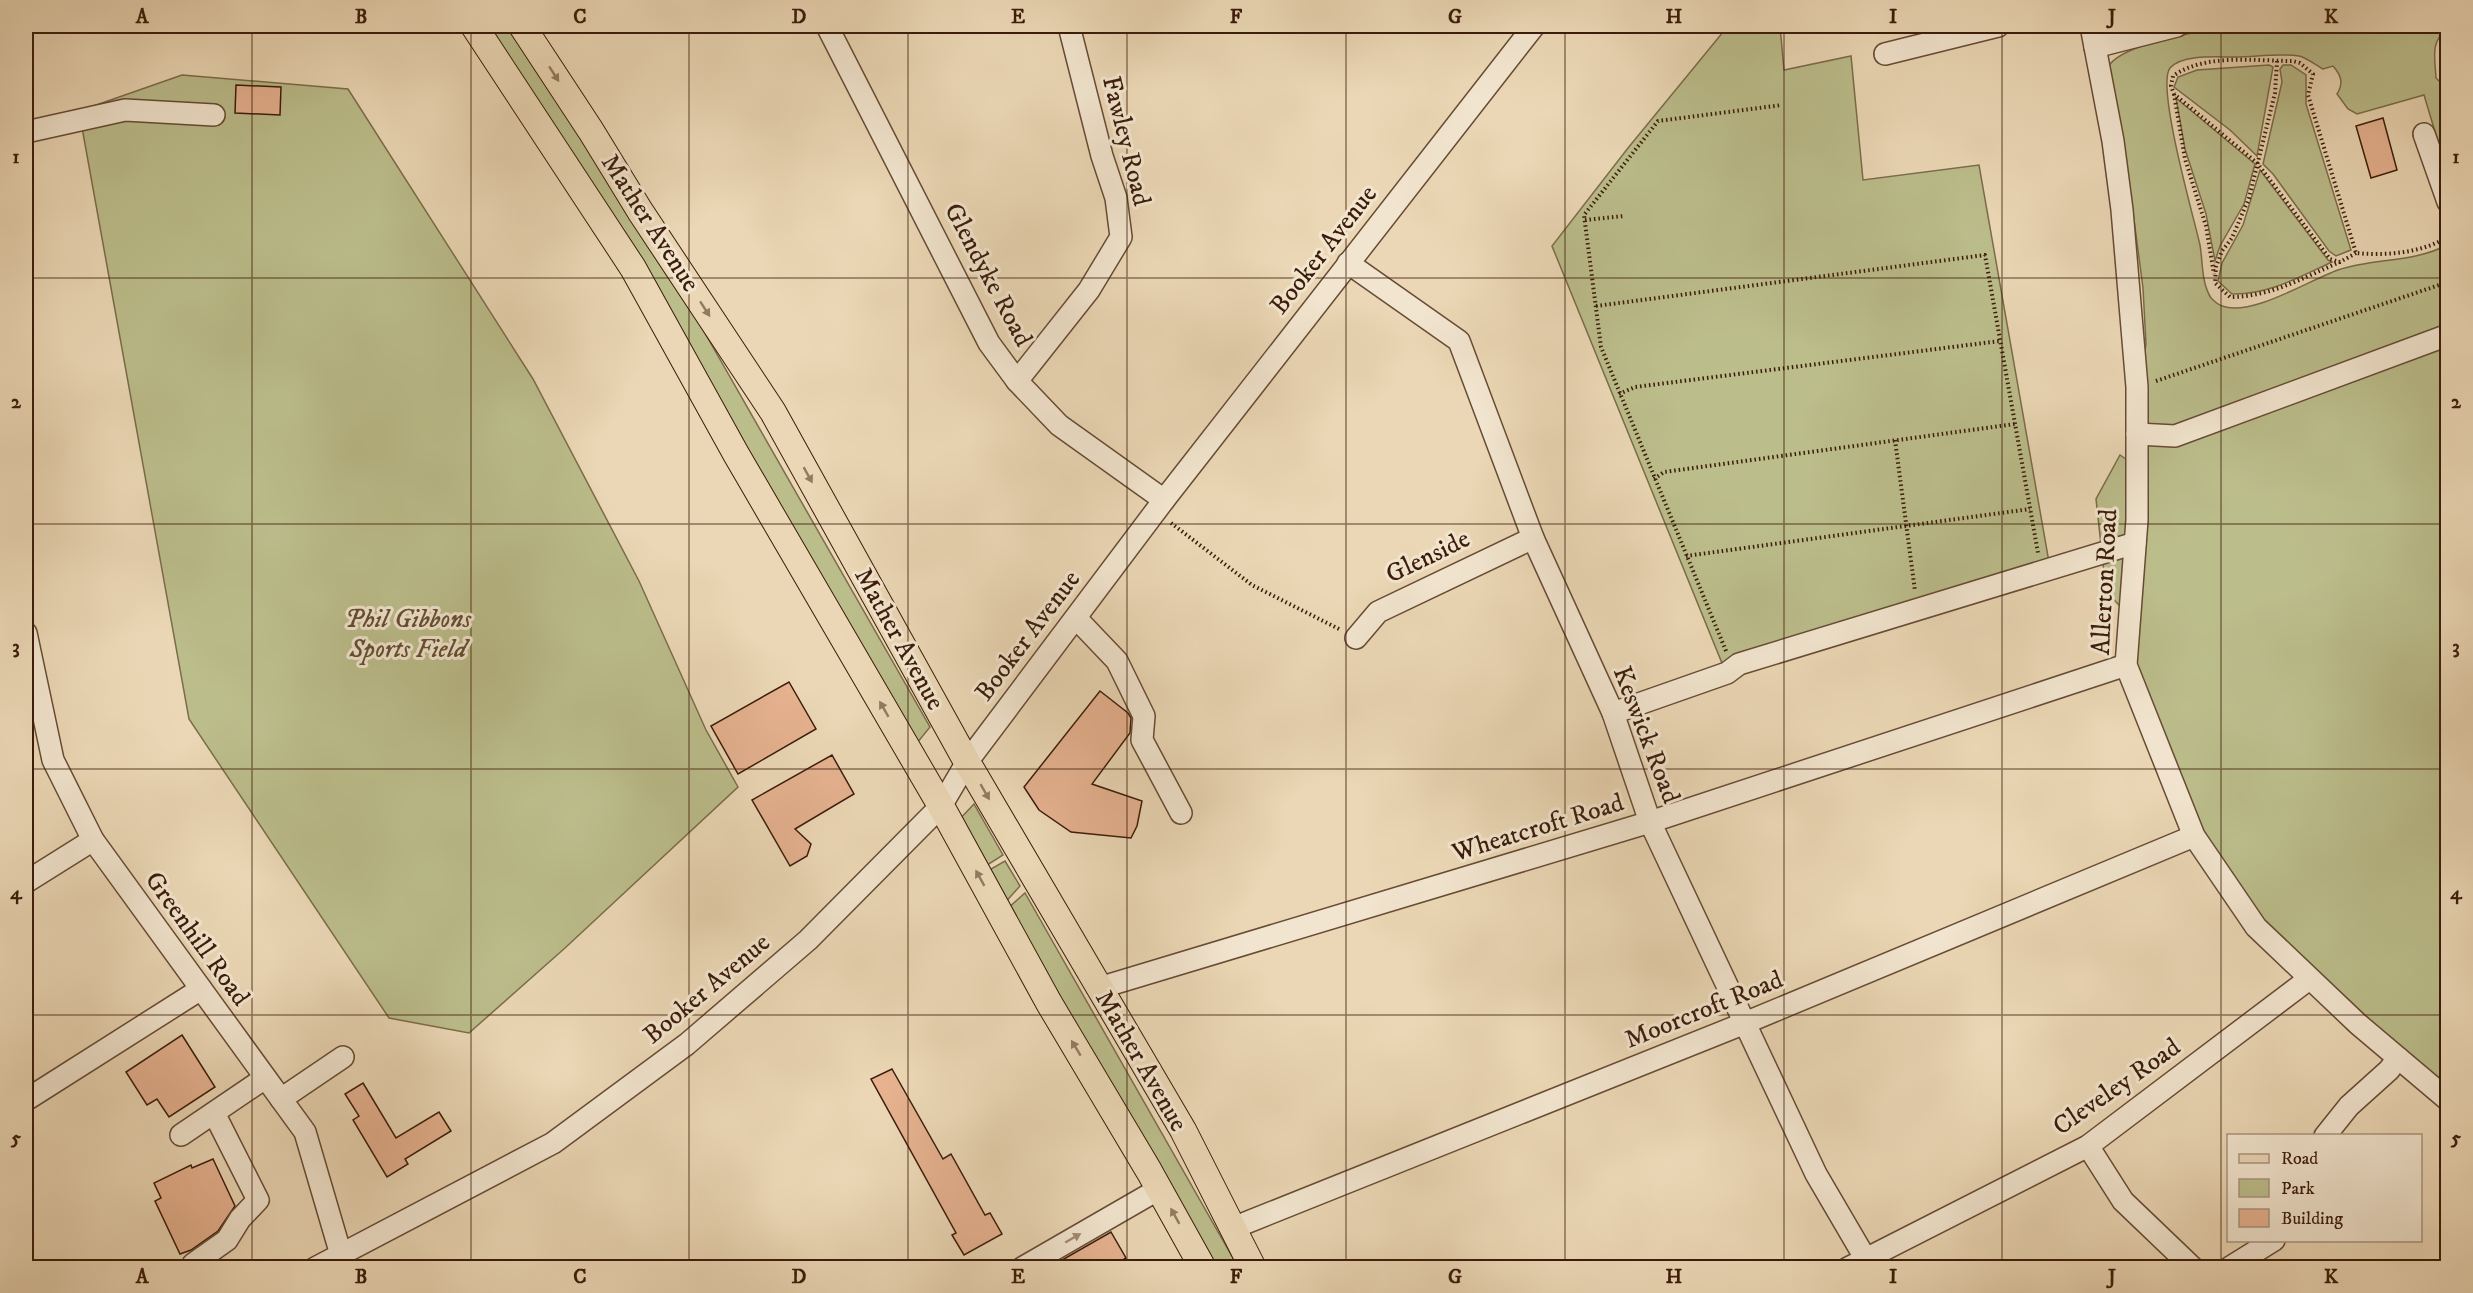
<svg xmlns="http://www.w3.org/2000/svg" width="2473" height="1293" font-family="'IM FELL DW Pica',serif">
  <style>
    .green { fill: #bbbd8b; stroke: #7b6c4a; stroke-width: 1.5 }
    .building { fill: #e6b290; stroke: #3b1c0a; stroke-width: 1.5 }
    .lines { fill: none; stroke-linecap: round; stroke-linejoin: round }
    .minor-casing { stroke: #674b35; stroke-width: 24 }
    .major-casing { stroke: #3b1c0a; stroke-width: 28 }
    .path { stroke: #3b1c0a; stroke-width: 4; stroke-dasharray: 1.5 3; stroke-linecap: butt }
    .minor { stroke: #f2e5cf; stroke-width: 21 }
    .major { stroke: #ebd7b5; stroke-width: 26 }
    .oneway { fill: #937a60 }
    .oneway2 { fill: #a08b76 }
    .grid { fill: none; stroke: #3b1c0a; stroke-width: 1.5; stroke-opacity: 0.55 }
    .labels { text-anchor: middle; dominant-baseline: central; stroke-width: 6; stroke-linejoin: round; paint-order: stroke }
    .street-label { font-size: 26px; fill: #3b1c0a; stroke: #f2e5cf }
    .park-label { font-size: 26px; font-style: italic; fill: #614c31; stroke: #f2e5cf }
    .neatline { fill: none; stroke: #3b1c0a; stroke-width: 2 }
    .grid-label { font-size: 20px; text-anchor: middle; font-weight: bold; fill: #3b1c0a }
  </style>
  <rect width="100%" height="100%" fill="#ebd7b5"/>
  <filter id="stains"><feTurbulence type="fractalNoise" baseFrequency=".00333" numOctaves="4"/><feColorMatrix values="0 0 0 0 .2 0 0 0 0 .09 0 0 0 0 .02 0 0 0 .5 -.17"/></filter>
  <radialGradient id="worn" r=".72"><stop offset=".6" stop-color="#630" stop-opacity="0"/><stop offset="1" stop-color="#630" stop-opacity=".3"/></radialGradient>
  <g class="green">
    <polygon points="479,26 509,26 690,307 930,727 913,748"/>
    <polygon points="1728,26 1780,26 1784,70 1851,56 1863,180 1979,165 2049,562 1724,668 1552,246 1628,148"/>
    <path d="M2227 26H2447V29C2430 42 2435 58 2436 78L2447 89V160L2442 155 2424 95 2357 114 2348 109 2337 94C2344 83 2341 75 2333 66L2323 69C2316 65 2307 58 2299 56 2279 53 2255 57 2235 57 2218 57 2182 54 2170 68 2156 86 2194 218 2200 245 2203 262 2201 282 2211 298 2213 300 2219 305 2222 306 2252 317 2309 280 2338 270 2374 258 2413 263 2447 245V1100L2309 979 2194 836 2126 665 2129 616 2106 591 2096 499 2120 455 2136 466 2141 375 2146 344 2143 288 2127 167 2108 67C2122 43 2200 32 2227 26Z"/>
    <polygon points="2269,65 2273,67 2257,156 2230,130 2174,87 2178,77 2197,70"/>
    <polygon points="2283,65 2291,65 2306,75 2306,104 2351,250 2336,256 2329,251 2273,174 2263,164 2282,82 2280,69"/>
    <polygon points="182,75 348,89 533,379 639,581 706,730 738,787 565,948 469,1033 389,1018 189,719 79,111"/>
    <polygon points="2176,98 2255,164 2244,204 2220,246 2215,261 2206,214 2185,149"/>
    <path d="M2260 170 2328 260 2332 262C2299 277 2268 295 2232 294L2218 281 2222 263 2243 225Z"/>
    <polygon points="974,804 1003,855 981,869 955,824"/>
    <polygon points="1005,861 1020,886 1003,905 984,873"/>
    <polygon points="1025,893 1238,1267 1210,1267 1006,910"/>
  </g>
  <g class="building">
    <polygon points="236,85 281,87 280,115 235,113"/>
    <polygon points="2383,118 2397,170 2371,178 2356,126"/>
    <polygon points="789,682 816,729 738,774 711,726"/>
    <polygon points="1100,691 1128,713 1131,718 1130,733 1092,784 1142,801 1137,826 1131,838 1071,832 1039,810 1024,787"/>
    <polygon points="832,755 854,794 795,829 811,844 807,856 790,866 752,800"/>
    <polygon points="182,1035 215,1087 169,1117 157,1099 147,1105 126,1072"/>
    <polygon points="892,1069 943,1159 951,1154 985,1215 990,1213 1002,1234 964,1255 952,1235 956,1233 871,1079"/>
    <polygon points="363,1083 396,1138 439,1112 451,1131 405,1159 408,1164 387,1177 353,1120 359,1116 345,1094"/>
    <polygon points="213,1159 235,1206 218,1231 191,1250 180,1254 155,1201 161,1198 154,1183 191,1165 192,1168"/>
    <polygon points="1111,1232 1126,1258 1110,1268 1048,1268"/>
  </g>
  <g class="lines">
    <defs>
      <g id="minor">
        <polyline points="827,26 989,343 1017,381 1059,425 1164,500"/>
        <polyline points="2091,26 2113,141 2122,210 2137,387 2137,520 2126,665 2194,836 2256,927 2358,1024 2448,1100"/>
        <polyline points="2095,47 2177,26"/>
        <polyline points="1885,54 1998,26"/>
        <polyline points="26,132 125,110 214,115"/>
        <polyline points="2424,134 2448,202"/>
        <polyline points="1348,263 1459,341 1533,538 1613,713 1650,822 1816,1174 1871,1268"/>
        <polyline points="1017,381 1089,290 1121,237 1116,198 1102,156 1069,26"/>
        <polyline points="2137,434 2175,436 2448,335"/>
        <polyline points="1076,618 1117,661 1144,716 1142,740 1181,813"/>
        <polyline points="26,633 53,760 93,840 305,1132 344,1265"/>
        <polyline points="1356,638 1378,612 1533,538"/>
        <polyline points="1613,713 1727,673 1739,664 2135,543"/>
        <polyline points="26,882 93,840"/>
        <polyline points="1099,988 1650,822 2126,665"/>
        <polyline points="281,1099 343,1057"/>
        <polyline points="26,1100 201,989"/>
        <polyline points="181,1135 265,1078"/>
        <polyline points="2325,1136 2349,1106 2389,1070 2398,1058"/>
        <polyline points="2088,1146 2123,1201 2193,1268"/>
        <polyline points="1233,1228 1745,1023 2194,836"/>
        <polyline points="195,1268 193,1264 227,1240 240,1219 258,1200 214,1113"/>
        <polyline points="315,1268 553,1143 687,1044 808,940 941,806 967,762 1164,500 1534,26"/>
        <polyline points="1022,1268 1159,1189"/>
        <polyline points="1848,1268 2088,1146 2309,979"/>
        <polyline points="2229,1268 2274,1240"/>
      </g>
      <g id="major">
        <polyline points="474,26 633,268 736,454 941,806 1049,1003 1149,1171 1203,1268"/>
        <polyline points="522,26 591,131 640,211 773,412 967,762 1183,1130 1253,1268"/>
      </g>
    </defs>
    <use href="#minor" class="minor-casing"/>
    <use href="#major" class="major-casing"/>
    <g class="path">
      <path d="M2277 61 2275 93 2249 198 2232 238 2222 251 2216 267 2215 283 2230 297C2271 297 2304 277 2340 262"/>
      <polyline points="2174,94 2185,159 2206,226 2214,274"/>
      <polyline points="1585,220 1624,216"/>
      <path d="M2356 253 2340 262 2330 259 2257 163 2174 94 2171 86 2173 76C2206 53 2254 61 2293 61L2300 63 2313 74 2308 95 2356 253C2386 256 2421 253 2448 237"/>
      <polyline points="1596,306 1985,255 2038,553"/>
      <polyline points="2156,381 2448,282"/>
      <polyline points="1619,394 1635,387 2000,341"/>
      <polyline points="1895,440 1915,591"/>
      <polyline points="1654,479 1664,472 2015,424"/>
      <polyline points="1171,523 1252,585 1339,629"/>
      <polyline points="1686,556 2030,509"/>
      <polyline points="1726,651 1601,347 1584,215 1658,121 1782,105"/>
    </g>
    <use href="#minor" class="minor"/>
    <use href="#major" class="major"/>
  </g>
  <defs><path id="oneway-solid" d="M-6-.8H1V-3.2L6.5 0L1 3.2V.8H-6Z" transform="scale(1.5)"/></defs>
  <g class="oneway">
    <use href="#oneway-solid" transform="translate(554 74) rotate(57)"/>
    <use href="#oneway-solid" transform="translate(705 309) rotate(57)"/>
    <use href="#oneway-solid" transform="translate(808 475) rotate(61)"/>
    <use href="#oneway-solid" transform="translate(884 709) rotate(-120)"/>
    <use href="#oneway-solid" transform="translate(985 792) rotate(60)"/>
    <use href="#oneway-solid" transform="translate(980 878) rotate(-119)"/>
    <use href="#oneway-solid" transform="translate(1076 1048) rotate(-121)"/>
    <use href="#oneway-solid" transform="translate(1175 1216) rotate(-119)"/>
  </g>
  <use class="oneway2" href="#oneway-solid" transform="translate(1073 1238) rotate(-30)"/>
  <path class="grid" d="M252 26V1268M471 26V1268M689 26V1268M908 26V1268M1127 26V1268M1346 26V1268M1565 26V1268M1784 26V1268M2002 26V1268M2221 26V1268M26 278H2448M26 524H2448M26 769H2448M26 1015H2448"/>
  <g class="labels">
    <g class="street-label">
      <text transform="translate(1126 141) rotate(76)">Fawley Road</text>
      <text transform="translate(650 223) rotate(57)">Mather Avenue</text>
      <text transform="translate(1324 250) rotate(-52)">Booker Avenue</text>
      <text transform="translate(988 275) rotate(62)">Glendyke Road</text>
      <text transform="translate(1428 557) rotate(-26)">Glenside</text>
      <text transform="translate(2105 582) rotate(-87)">Allerton Road</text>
      <text transform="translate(1028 636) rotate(-53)">Booker Avenue</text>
      <text transform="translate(899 639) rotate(61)">Mather Avenue</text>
      <text transform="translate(1646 735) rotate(69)">Keswick Road</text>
      <text transform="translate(1538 828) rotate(-17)">Wheatcroft Road</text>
      <text transform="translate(197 939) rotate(54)">Greenhill Road</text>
      <text transform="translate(707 989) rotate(-40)">Booker Avenue</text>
      <text transform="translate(1704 1010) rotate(-22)">Moorcroft Road</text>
      <text transform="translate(1141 1061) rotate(60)">Mather Avenue</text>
      <text transform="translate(2117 1087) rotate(-35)">Cleveley Road</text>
    </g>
    <g class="park-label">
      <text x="408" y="619">Phil Gibbons<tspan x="408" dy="30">Sports Field</tspan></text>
    </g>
  </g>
  <rect width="2473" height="1293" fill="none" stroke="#ebd7b5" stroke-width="66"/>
  <rect x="2227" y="1134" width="195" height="108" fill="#f2e5cf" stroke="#a99580" stroke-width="1.5"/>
  <rect x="2239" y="1154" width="30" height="9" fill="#ebd7b5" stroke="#a99580" stroke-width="1.5"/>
  <text x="2281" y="1164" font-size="18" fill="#3b1c0a">Road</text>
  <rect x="2239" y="1179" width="30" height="18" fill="#bbbd8b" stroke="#a99580" stroke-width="1.5"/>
  <text x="2281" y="1194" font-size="18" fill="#3b1c0a">Park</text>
  <rect x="2239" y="1209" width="30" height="18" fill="#e6b290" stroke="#a99580" stroke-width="1.5"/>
  <text x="2281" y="1224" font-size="18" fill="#3b1c0a">Building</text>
  <rect x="33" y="33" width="2407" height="1227" class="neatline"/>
  <g class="grid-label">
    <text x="142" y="23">A</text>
    <text x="361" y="23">B</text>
    <text x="580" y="23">C</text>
    <text x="799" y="23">D</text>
    <text x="1018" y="23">E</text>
    <text x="1236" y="23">F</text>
    <text x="1455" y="23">G</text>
    <text x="1674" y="23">H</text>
    <text x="1893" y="23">I</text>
    <text x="2112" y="23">J</text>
    <text x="2331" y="23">K</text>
    <text x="16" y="163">1</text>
    <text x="2456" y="163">1</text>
    <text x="16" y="408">2</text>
    <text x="2456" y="408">2</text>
    <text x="16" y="653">3</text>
    <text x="2456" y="653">3</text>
    <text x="16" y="899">4</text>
    <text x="2456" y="899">4</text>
    <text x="16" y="1144">5</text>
    <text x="2456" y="1144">5</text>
    <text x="142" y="1283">A</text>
    <text x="361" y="1283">B</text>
    <text x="580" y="1283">C</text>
    <text x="799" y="1283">D</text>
    <text x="1018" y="1283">E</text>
    <text x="1236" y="1283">F</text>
    <text x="1455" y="1283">G</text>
    <text x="1674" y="1283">H</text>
    <text x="1893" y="1283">I</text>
    <text x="2112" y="1283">J</text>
    <text x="2331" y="1283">K</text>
  </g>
  <rect width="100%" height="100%" filter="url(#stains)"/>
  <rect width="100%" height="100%" fill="url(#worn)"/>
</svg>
